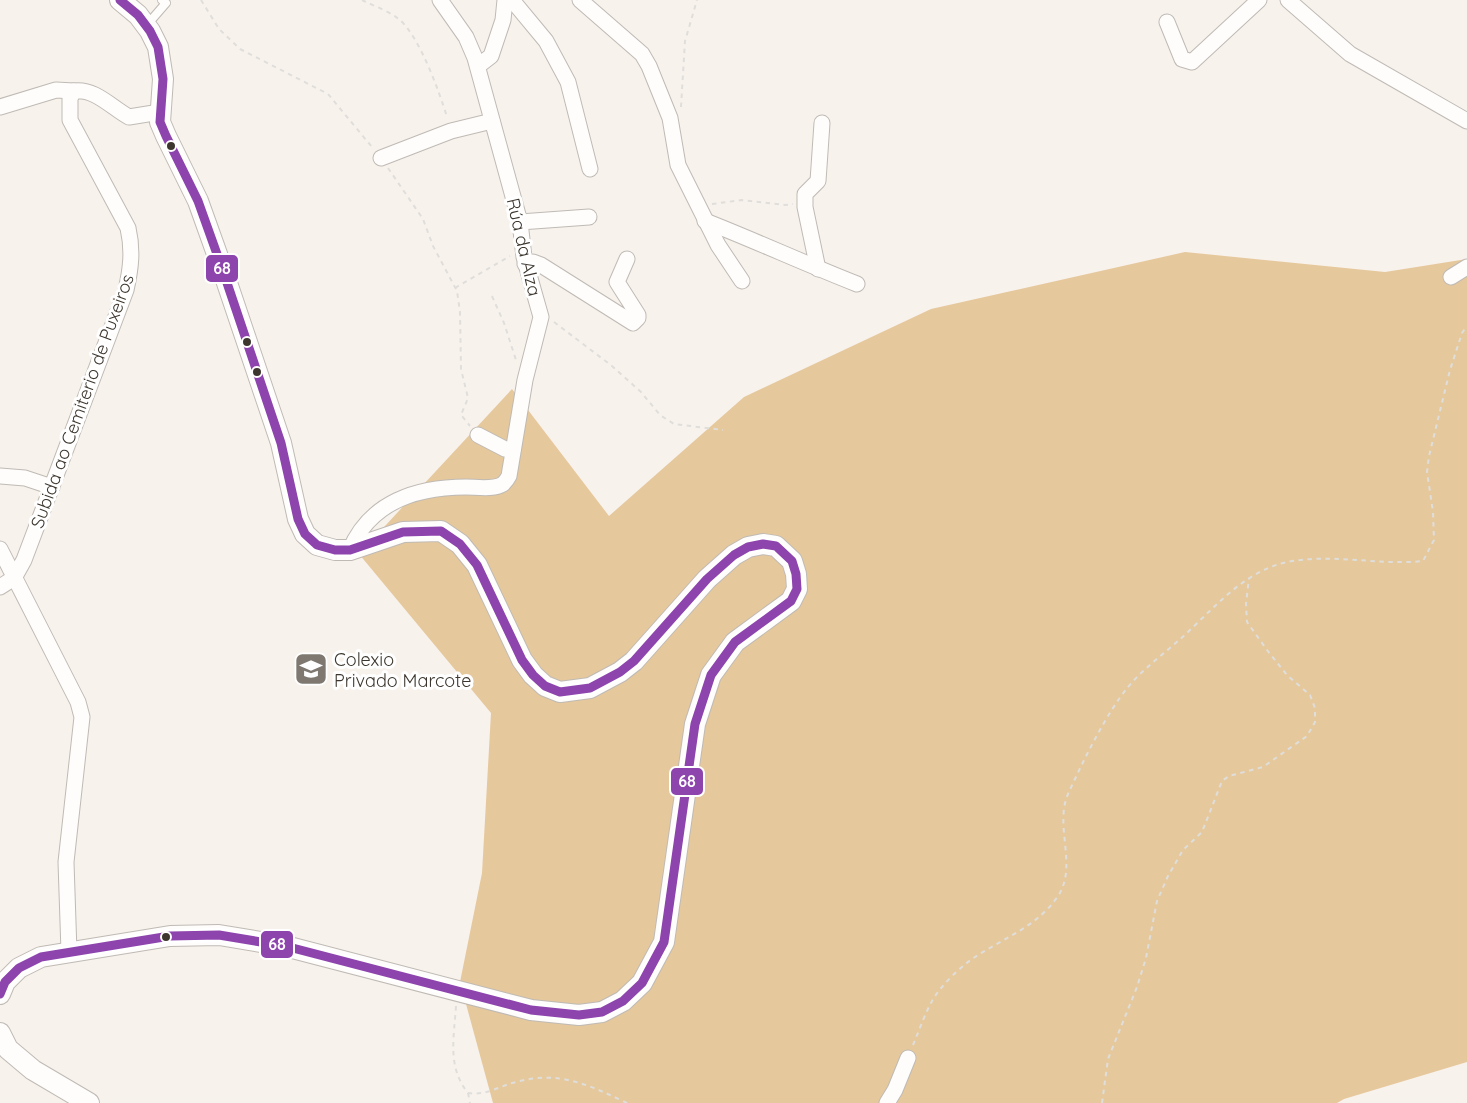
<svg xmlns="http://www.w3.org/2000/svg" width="1467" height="1103" font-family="Quicksand,sans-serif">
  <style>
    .forest { fill: #e6c89d }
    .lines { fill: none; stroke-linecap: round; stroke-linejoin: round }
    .service-casing { stroke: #bfbab4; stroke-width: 10 }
    .minor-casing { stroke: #bfbab4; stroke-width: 17 }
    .tertiary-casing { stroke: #bfbab4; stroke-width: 22 }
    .path { stroke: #dfdedb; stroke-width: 2; stroke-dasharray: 4.5 4.5; stroke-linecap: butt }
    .service { stroke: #fefdfc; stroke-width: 8 }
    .minor { stroke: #fefdfc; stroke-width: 15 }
    .tertiary { stroke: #fefdfc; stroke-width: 20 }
    .bus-1-casing { stroke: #fff; stroke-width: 14 }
    .bus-1 { stroke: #8e44ad; stroke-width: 9 }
    .bus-dot { fill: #3c362e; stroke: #fff; stroke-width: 2 }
    .labels { text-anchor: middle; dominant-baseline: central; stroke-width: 6; stroke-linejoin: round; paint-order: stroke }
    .street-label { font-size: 18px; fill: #3c362e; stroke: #fff }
    .poi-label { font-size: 18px; fill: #3c362e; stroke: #fff; text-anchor: start }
    .line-badge { stroke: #fff; stroke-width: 2 }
    .badge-label { font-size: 16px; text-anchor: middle; font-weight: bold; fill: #fff }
  </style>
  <rect width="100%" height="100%" fill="#f8f2ec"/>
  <polygon class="forest" points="1185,252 1385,272 1467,259 1467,1062 1344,1099 1337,1103 493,1103 460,982 482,873 491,713 359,554 512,389 609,516 744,397 931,309"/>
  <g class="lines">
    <defs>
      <polyline id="service" points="146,26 166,3 162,0"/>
      <g id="minor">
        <polyline points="512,0 546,41 568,82 590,169"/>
        <polyline points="580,0 642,54 649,66 670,118 678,165 718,245 742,281"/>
        <polyline points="1288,0 1350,54 1467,121"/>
        <polyline points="1167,22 1182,59 1192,62 1259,0"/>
        <polyline points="478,66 491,56 503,20 505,0"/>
        <polyline points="0,107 56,90 74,91"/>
        <polyline points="381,158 451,131 492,121"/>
        <path d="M705 221C756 241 806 264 857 284"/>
        <polyline points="520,222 589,217"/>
        <polyline points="525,264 533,262 541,265 633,323 638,318 638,315 617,282 627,259"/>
        <polyline points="818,269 805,207 805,194 818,181 822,123"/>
        <polyline points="1451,277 1467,267"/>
        <polyline points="478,435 505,449 513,450"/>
        <polyline points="0,476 25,478 52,487"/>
        <polyline points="0,549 78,702 82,717 66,862 69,952"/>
        <path d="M350 550C370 502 417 487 466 487 476 487 494 490 503 484 504 483 508 478 509 476L525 380 541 317 524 257 520 222 475 58 466 37 440 0"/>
        <path d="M0 587 14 578 24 560 126 290C131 268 133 250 128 228L70 120V98L74 91C95 88 112 108 129 117L160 112"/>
        <polyline points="887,1103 895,1090 908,1058"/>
      </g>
      <g id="tertiary">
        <polyline points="0,994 5,982 19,968 41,957 170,936 219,935 285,946 531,1010 579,1015 602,1012 623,1001 642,983 664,942 695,724 711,675 735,642 791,601 797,589 796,574 792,561 776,546 763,544 748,547 734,555 707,579 634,661 620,672 590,688 560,692 545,686 533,675 522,660 477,565 460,544 441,531 403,532 350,550 335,550 317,545 305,534 298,519 281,443 222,268 198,201 166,136 160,122 163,79 158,47 150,31 138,15 120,0"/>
        <polyline points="0,1033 8,1049 33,1070 89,1103"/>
      </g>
    </defs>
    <use href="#service" class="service-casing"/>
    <use href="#minor" class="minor-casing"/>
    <use href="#tertiary" class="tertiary-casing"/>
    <g class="path">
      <polyline points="201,0 219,29 240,49 328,94 372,147"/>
      <path d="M362 0C374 6 389 11 400 20 420 38 439 91 447 117"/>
      <polyline points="681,107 685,41 697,0"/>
      <polyline points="388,168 423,219 433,246 457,291 460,312 461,369 468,398 461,415 470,426"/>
      <polyline points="712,204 742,200 785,205 793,204"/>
      <polyline points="455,288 510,256"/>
      <polyline points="492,296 504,323 516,360"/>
      <polyline points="554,322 612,366 641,392 660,415 674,424 723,430"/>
      <path d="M456 1006C454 1038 447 1067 468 1093 486 1096 499 1086 516 1082 559 1070 589 1085 627 1103"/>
      <path d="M913 1045C919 1031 924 1016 931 1003 939 987 960 967 975 957 1004 938 1038 926 1058 896 1078 866 1054 826 1068 794 1083 761 1106 714 1128 687 1143 669 1161 656 1178 641 1210 613 1240 574 1283 563 1329 552 1377 566 1423 561L1434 540 1433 512 1427 472 1429 456 1450 370 1462 333 1467 326"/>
      <polyline points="468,1093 470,1103"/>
      <polyline points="1102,1103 1108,1059 1137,987 1146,958 1157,901 1168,876 1183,850 1202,832 1222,781 1229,776 1263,767 1307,736 1315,722 1315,708 1310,695 1287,675 1267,650 1247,622 1246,604 1249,578"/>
    </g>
    <use href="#service" class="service"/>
    <use href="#minor" class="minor"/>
    <use href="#tertiary" class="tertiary"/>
    <defs>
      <polyline id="bus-1" points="0,994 5,982 19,968 41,957 170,936 219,935 285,946 531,1010 579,1015 602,1012 623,1001 642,983 664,942 695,724 711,675 735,642 791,601 797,589 796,574 792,561 776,546 763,544 748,547 734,555 707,579 634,661 620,672 590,688 560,692 545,686 533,675 522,660 477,565 460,544 441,531 403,532 350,550 335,550 317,545 305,534 298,519 281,443 222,268 198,201 166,136 160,122 163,79 158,47 150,31 138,15 120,0"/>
    </defs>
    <use href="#bus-1" class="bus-1-casing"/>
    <use href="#bus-1" class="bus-1"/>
  </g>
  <defs>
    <symbol id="school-square" viewBox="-11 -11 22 22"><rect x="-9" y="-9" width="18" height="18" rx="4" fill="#7e7870" stroke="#fff"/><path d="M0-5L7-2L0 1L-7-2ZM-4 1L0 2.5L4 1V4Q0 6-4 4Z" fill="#fff"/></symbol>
  </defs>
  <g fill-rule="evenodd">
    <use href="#school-square" x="292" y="650" width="38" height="38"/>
  </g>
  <g class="bus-dot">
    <circle cx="171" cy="146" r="5"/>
    <circle cx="247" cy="342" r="5"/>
    <circle cx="257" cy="372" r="5"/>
    <circle cx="166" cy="937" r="5"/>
  </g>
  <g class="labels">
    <g class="street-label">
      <text transform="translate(524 247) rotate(77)">Rúa da Alza</text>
      <text transform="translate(82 401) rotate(-70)">Subida ao Cemiterio de Puxeiros</text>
    </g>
    <g class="poi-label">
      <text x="334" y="659">Colexio<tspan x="334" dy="21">Privado Marcote</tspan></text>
    </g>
  </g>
  <g class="line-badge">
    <rect x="205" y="254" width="34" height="29" rx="6" fill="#8e44ad"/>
    <rect x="670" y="767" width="34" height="29" rx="6" fill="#8e44ad"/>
    <rect x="260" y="930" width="34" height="29" rx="6" fill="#8e44ad"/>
  </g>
  <g class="badge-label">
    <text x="222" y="274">68</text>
    <text x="687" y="787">68</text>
    <text x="277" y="950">68</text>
  </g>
</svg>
